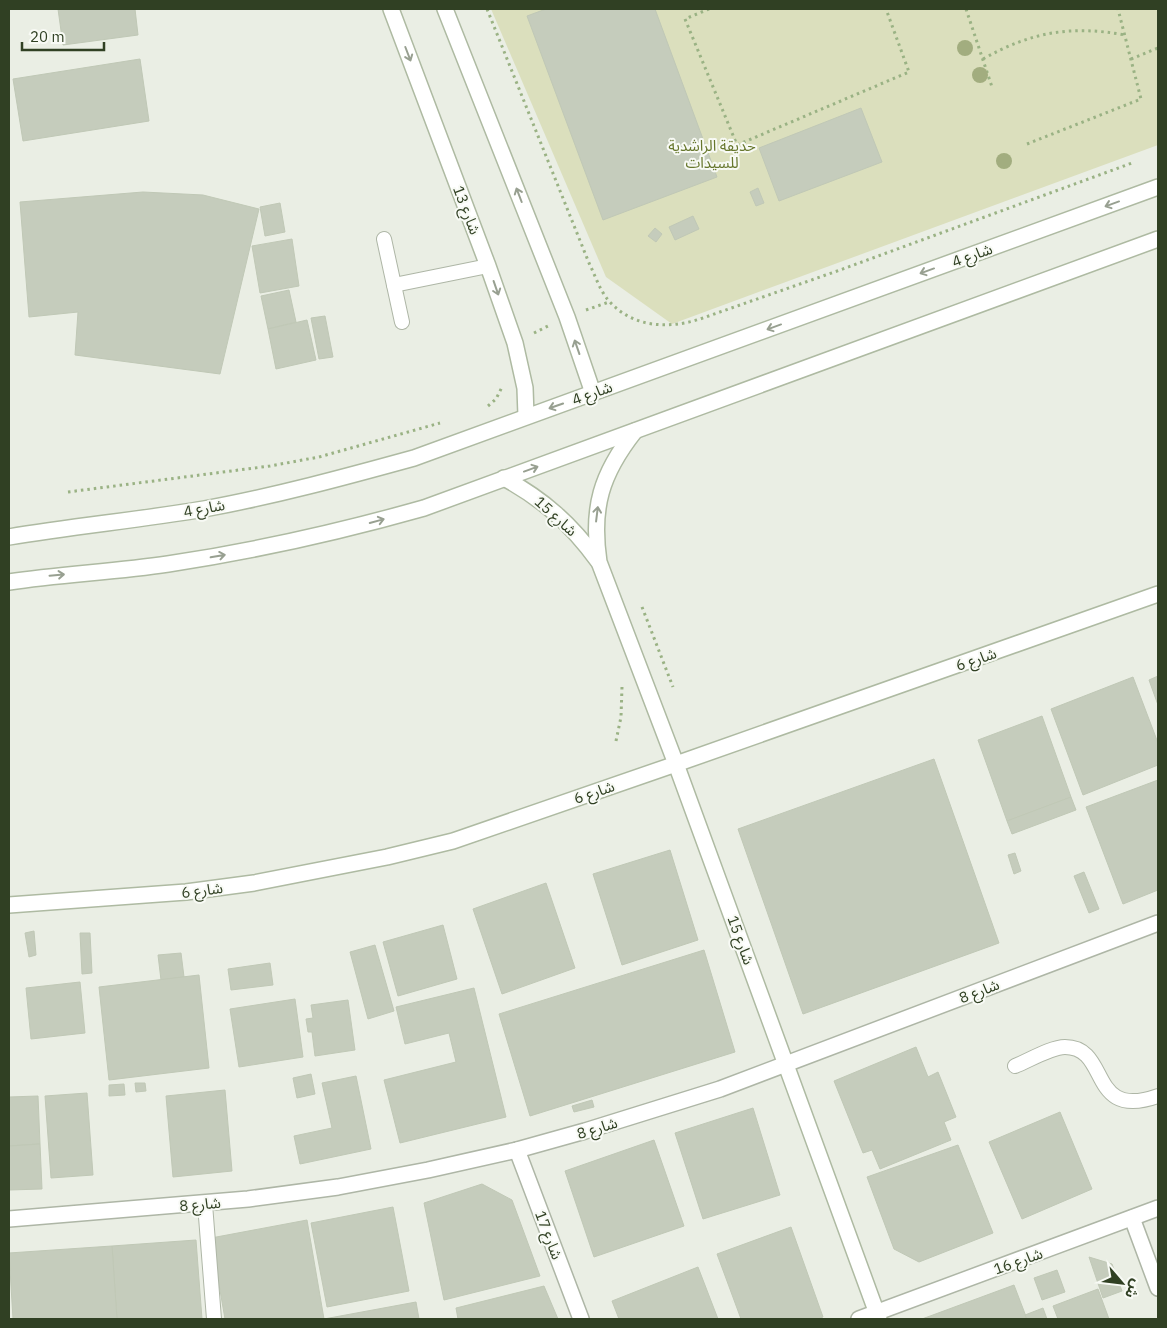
<svg xmlns="http://www.w3.org/2000/svg" width="1167" height="1328" font-family="'IBM Plex Sans','Noto Sans Arabic',sans-serif">
  <style>
    .green { fill: #dbdfbd }
    .building { fill: #c5ccbc; stroke: #c0c8b6 }
    .lines { fill: none; stroke-linecap: round; stroke-linejoin: round }
    .lane-casing { stroke: #aeb6a6; stroke-width: 16 }
    .street-casing { stroke: #aeb6a6; stroke-width: 18 }
    .secondary-casing { stroke: #aebaa2; stroke-width: 18 }
    .path { stroke: #9ab284; stroke-width: 3; stroke-dasharray: 2.5 4; stroke-linecap: butt }
    .lane { stroke: #fff; stroke-width: 14 }
    .street { stroke: #fff; stroke-width: 15 }
    .secondary { stroke: #fff; stroke-width: 15 }
    .tree { fill: #a2ad7f }
    .oneway { stroke: #98a091 }
    .labels { text-anchor: middle; dominant-baseline: central; stroke-width: 4; stroke-linejoin: round; paint-order: stroke }
    .park-label { font-size: 15px; fill: #67772d; stroke: #f8faf5 }
    .street-label { font-size: 15px; fill: #304023; stroke: #f8faf5 }
  </style>
  <rect width="100%" height="100%" fill="#eaeee4"/>
  <polygon class="green" points="491,9 1158,9 1158,145 672,324 606,277"/>
  <g class="building">
    <polygon points="58,9 135,9 138,35 63,45"/>
    <polygon points="546,9 655,9 717,177 603,220 527,16"/>
    <polygon points="140,59 149,121 23,141 13,79"/>
    <polygon points="861,108 882,162 779,201 759,148"/>
    <polygon points="758,188 764,203 756,206 750,192"/>
    <polygon points="143,192 203,195 259,209 220,374 75,355 78,312 29,317 20,202"/>
    <polygon points="280,203 285,232 265,236 260,207"/>
    <polygon points="693,216 699,229 675,240 669,227"/>
    <polygon points="655,228 662,234 656,242 648,236"/>
    <polygon points="292,239 299,286 260,293 252,246"/>
    <polygon points="289,290 296,322 268,329 261,296"/>
    <polygon points="325,316 333,357 319,359 311,318"/>
    <polygon points="307,320 316,360 276,369 268,329"/>
    <polygon points="1158,676 1158,705 1149,680"/>
    <polygon points="1133,677 1158,743 1158,765 1083,795 1051,709"/>
    <polygon points="1042,716 1071,797 1007,821 978,740"/>
    <polygon points="934,759 999,943 803,1014 738,829"/>
    <polygon points="1158,780 1158,890 1123,904 1086,807"/>
    <polygon points="1071,797 1076,810 1012,834 1007,821"/>
    <polygon points="670,850 698,940 622,965 593,874"/>
    <polygon points="1015,853 1021,871 1014,874 1008,855"/>
    <polygon points="1084,872 1099,909 1089,913 1074,876"/>
    <polygon points="546,883 575,968 502,994 473,909"/>
    <polygon points="443,925 457,979 398,996 383,942"/>
    <polygon points="34,931 36,955 29,957 25,933"/>
    <polygon points="80,933 90,933 92,973 82,974"/>
    <polygon points="375,945 394,1011 368,1019 350,952"/>
    <polygon points="704,950 735,1052 530,1116 499,1014"/>
    <polygon points="181,953 184,977 161,980 158,955"/>
    <polygon points="270,963 273,985 231,990 228,969"/>
    <polygon points="199,975 209,1068 109,1080 99,987"/>
    <polygon points="80,982 85,1033 31,1039 26,988"/>
    <polygon points="474,988 506,1117 400,1143 384,1080 456,1062 449,1033 405,1044 396,1007"/>
    <polygon points="295,999 303,1057 239,1067 230,1009"/>
    <polygon points="348,1000 355,1050 315,1056 312,1032 308,1032 306,1019 313,1018 311,1005"/>
    <polygon points="916,1047 928,1077 938,1072 956,1117 944,1122 951,1140 880,1169 872,1150 863,1153 834,1081"/>
    <polygon points="311,1074 315,1094 297,1098 293,1078"/>
    <polygon points="356,1076 371,1149 300,1164 294,1136 332,1128 322,1083"/>
    <polygon points="135,1083 145,1083 146,1091 136,1092"/>
    <polygon points="124,1084 125,1095 109,1096 109,1085"/>
    <polygon points="225,1090 232,1171 173,1177 166,1096"/>
    <polygon points="87,1093 93,1175 51,1178 45,1096"/>
    <polygon points="38,1096 40,1144 9,1146 9,1097"/>
    <polygon points="592,1100 594,1107 574,1112 572,1106"/>
    <polygon points="753,1108 780,1195 703,1219 675,1133"/>
    <polygon points="1060,1112 1092,1189 1022,1219 989,1142"/>
    <polygon points="654,1140 684,1226 594,1257 565,1171"/>
    <polygon points="40,1144 42,1189 9,1190 9,1146"/>
    <polygon points="958,1145 993,1233 919,1262 894,1249 867,1177"/>
    <polygon points="482,1184 512,1200 540,1276 444,1300 424,1203"/>
    <polygon points="393,1207 409,1291 327,1307 311,1223"/>
    <polygon points="307,1220 324,1319 225,1319 211,1238"/>
    <polygon points="791,1227 823,1317 818,1319 741,1319 717,1254"/>
    <polygon points="196,1240 202,1319 117,1319 112,1246"/>
    <polygon points="112,1246 117,1319 13,1319 9,1253"/>
    <polygon points="1089,1257 1112,1264 1122,1291 1103,1298"/>
    <polygon points="698,1267 718,1319 619,1319 612,1301"/>
    <polygon points="1057,1270 1065,1292 1042,1300 1034,1278"/>
    <polygon points="1014,1285 1027,1319 922,1319"/>
    <polygon points="544,1286 558,1319 458,1319 456,1308"/>
    <polygon points="1098,1289 1109,1319 1058,1319 1053,1306"/>
    <polygon points="416,1302 419,1319 324,1319"/>
    <polygon points="1043,1308 1047,1319 1027,1319 1025,1315"/>
  </g>
  <g class="lines">
    <defs>
      <g id="lane">
        <polyline points="384,239 402,322"/>
        <polyline points="394,285 488,266"/>
        <path d="M1015 1066C1028 1061 1051 1047 1065 1047 1111 1047 1087 1121 1158 1096"/>
        <polyline points="205,1204 214,1319"/>
      </g>
      <g id="street">
        <polyline points="517,1150 581,1319"/>
        <polyline points="1132,1218 1158,1288"/>
        <polyline points="9,1219 248,1199 338,1187 428,1170 517,1150 585,1131 720,1089 1158,923"/>
        <polyline points="859,1319 1158,1208"/>
      </g>
      <g id="secondary">
        <polyline points="391,9 488,266 515,343 525,388 526,416"/>
        <polyline points="445,9 567,317 593,393"/>
        <path d="M635 431C601 474 591 508 599 562L676 764 879 1319"/>
        <path d="M504 478C544 500 571 524 598 561"/>
        <path d="M9 537C74 526 139 520 204 509 275 496 345 477 414 458L1158 187"/>
        <path d="M9 582C62 574 115 572 168 564 254 551 339 532 424 508L1158 239"/>
        <polyline points="9,905 186,892 254,883 387,857 453,841 676,764 1158,594"/>
      </g>
    </defs>
    <use href="#lane" class="lane-casing"/>
    <use href="#street" class="street-casing"/>
    <use href="#secondary" class="secondary-casing"/>
    <g class="path">
      <path d="M487 9 589 263C595 275 600 291 609 301 633 328 669 329 700 319L840 270 1132 163"/>
      <polyline points="709,9 685,19 737,145 909,72 886,9"/>
      <polyline points="966,9 992,87"/>
      <path d="M983 59C1031 32 1071 25 1125 35"/>
      <polyline points="1131,59 1158,48"/>
      <polyline points="1027,144 1141,99 1118,9"/>
      <polyline points="586,310 609,302"/>
      <polyline points="534,333 548,326"/>
      <polyline points="488,406 496,399 502,387"/>
      <polyline points="68,492 270,466 319,457 440,423"/>
      <polyline points="642,607 673,687"/>
      <polyline points="616,741 621,717 622,687"/>
    </g>
    <use href="#lane" class="lane"/>
    <use href="#street" class="street"/>
    <use href="#secondary" class="secondary"/>
  </g>
  <g class="tree">
    <circle cx="965" cy="48" r="8"/>
    <circle cx="980" cy="75" r="8"/>
    <circle cx="1004" cy="161" r="8"/>
  </g>
  <defs><path id="oneway-shaft" d="M-6 0H5M1.5-3L5.5 0L1.5 3" fill="none" stroke-width="1.6" stroke-linecap="round" stroke-linejoin="round" transform="scale(1.25)"/></defs>
  <g class="oneway">
    <use href="#oneway-shaft" transform="translate(408 54) rotate(69)"/>
    <use href="#oneway-shaft" transform="translate(519 195) rotate(-111)"/>
    <use href="#oneway-shaft" transform="translate(1112 204) rotate(160)"/>
    <use href="#oneway-shaft" transform="translate(927 271) rotate(160)"/>
    <use href="#oneway-shaft" transform="translate(496 288) rotate(71)"/>
    <use href="#oneway-shaft" transform="translate(774 327) rotate(160)"/>
    <use href="#oneway-shaft" transform="translate(577 347) rotate(-109)"/>
    <use href="#oneway-shaft" transform="translate(556 406) rotate(161)"/>
    <use href="#oneway-shaft" transform="translate(531 469) rotate(-20)"/>
    <use href="#oneway-shaft" transform="translate(597 514) rotate(-83)"/>
    <use href="#oneway-shaft" transform="translate(377 521) rotate(-15)"/>
    <use href="#oneway-shaft" transform="translate(218 556) rotate(-10)"/>
    <use href="#oneway-shaft" transform="translate(57 575) rotate(-5)"/>
  </g>
  <g class="labels">
    <g class="park-label">
      <text x="712" y="145">حديقة الراشدية<tspan x="712" dy="17">للسيدات</tspan></text>
    </g>
    <g class="street-label">
      <text transform="translate(467 210) rotate(69)">شارع 13</text>
      <text transform="translate(972 255) rotate(-20)">شارع 4</text>
      <text transform="translate(592 393) rotate(-20)">شارع 4</text>
      <text transform="translate(204 508) rotate(-10)">شارع 4</text>
      <text transform="translate(556 516) rotate(42)">شارع 15</text>
      <text transform="translate(976 659) rotate(-19)">شارع 6</text>
      <text transform="translate(594 792) rotate(-19)">شارع 6</text>
      <text transform="translate(202 890) rotate(-7)">شارع 6</text>
      <text transform="translate(741 940) rotate(70)">شارع 15</text>
      <text transform="translate(979 991) rotate(-21)">شارع 8</text>
      <text transform="translate(597 1128) rotate(-17)">شارع 8</text>
      <text transform="translate(200 1204) rotate(-5)">شارع 8</text>
      <text transform="translate(549 1235) rotate(69)">شارع 17</text>
      <text transform="translate(1018 1261) rotate(-20)">شارع 16</text>
    </g>
  </g>
  <rect width="1167" height="1328" fill="none" stroke="#304023" stroke-width="20"/>
  <g transform="translate(1122 1283) rotate(118)" stroke="#f8faf5" stroke-width="4" paint-order="stroke">
  <path d="M0-4L9 19L0 12L-9 19Z" fill="#304023"/>
  <text y="-8" font-size="14" font-weight="bold" text-anchor="middle" fill="#304023">ش</text>
  </g>
  <path d="M22 42v8h82v-8" fill="none" stroke="#304023" stroke-width="2.5"/>
  <text x="30" y="42" font-size="15" fill="#304023" stroke="#f8faf5" stroke-width="4" paint-order="stroke">20 m</text>
</svg>
